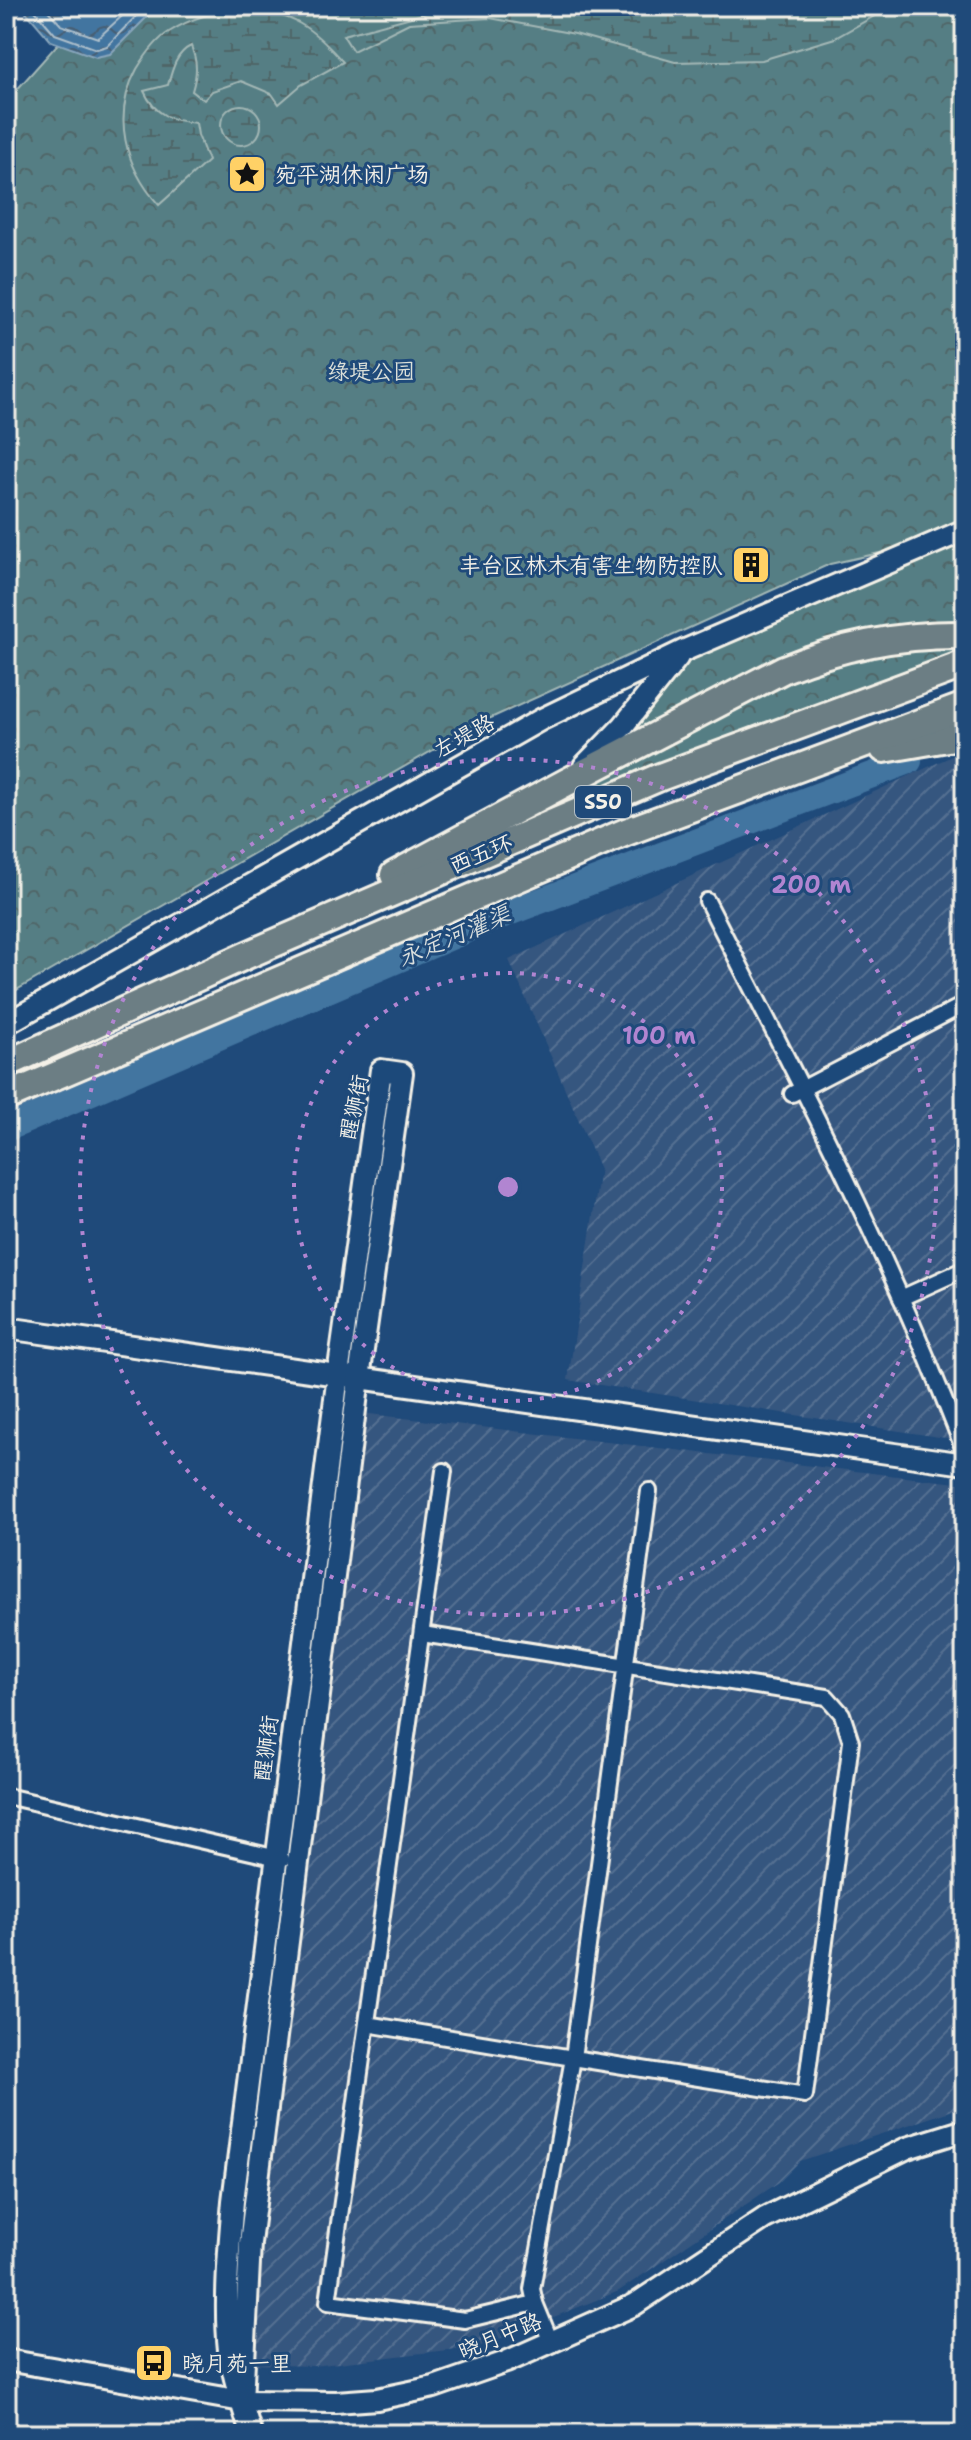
<svg xmlns="http://www.w3.org/2000/svg" width="971" height="2440" font-family="'Shantell Sans','LXGW WenKai TC',sans-serif">
  <style>
    .industrial { fill: url(#industrial-furrows) }
    .forest { fill: url(#forest-crowns); stroke: #a4b8b6; stroke-width: 2 }
    .wetland { fill: url(#wetland-marsh); stroke: #a4b8b6; stroke-width: 2 }
    .water { fill: url(#water-waves); stroke: #8aa7bd; stroke-width: 2 }
    .lines { fill: none; stroke-linecap: round; stroke-linejoin: round }
    .shore { stroke: #adbfcb; stroke-width: 2 }
    .river { stroke: #4375a0; stroke-width: 26 }
    .street-casing { stroke: #f4f1e8; stroke-width: 20 }
    .secondary-casing { stroke: #f4f1e8; stroke-width: 26 }
    .highway-casing { stroke: #f4f1e8; stroke-width: 32 }
    .street { stroke: #1f4a7a; stroke-width: 14 }
    .secondary { stroke: #1f4a7a; stroke-width: 20 }
    .highway { stroke: #6c7e84; stroke-width: 26 }
    .ring { fill: none; stroke: #b185d1; stroke-width: 4; stroke-dasharray: 4 8 }
    .labels { text-anchor: middle; dominant-baseline: central; stroke-width: 6; stroke-linejoin: round; paint-order: stroke }
    .shield { fill: #1f4a7a; stroke: #b4bfc7; stroke-width: 2 }
    .shield-label { font-size: 20px; font-weight: bold; fill: #f4f1e8 }
    .poi-label { font-size: 22px; fill: #f4f1e8; stroke: #1f4a7a; text-anchor: start }
    .park-label { font-size: 22px; fill: #dce0d9; stroke: #1f4a7a }
    .street-label { font-size: 22px; fill: #f4f1e8; stroke: #1f4a7a }
    .water-label { font-size: 24px; font-style: italic; fill: #d9dedd; stroke: #1f4a7a }
    .centre { fill: #b185d1; stroke: #1f4a7a; stroke-width: 4 }
    .ring-label { font-size: 24px; text-anchor: middle; font-weight: bold; fill: #b185d1; stroke: #1f4a7a; stroke-width: 6; stroke-linejoin: round; paint-order: stroke }
  </style>
  <defs>
    <pattern id="industrial-furrows" width="10" height="10" patternUnits="userSpaceOnUse" patternTransform="scale(2)"><rect width="10" height="10" fill="#36567f"/><path d="M-1 1l2-2M0 10L10 0M9 11l2-2" fill="none" stroke="#546f91"/></pattern>
    <pattern id="forest-crowns" width="20" height="18" patternUnits="userSpaceOnUse" patternTransform="scale(2)"><rect width="20" height="18" fill="#557e84"/><path d="M2 6a3 3 0 1 1 6 0M12 15a3 3 0 1 1 6 0" fill="none" stroke="#506668"/></pattern>
    <pattern id="wetland-marsh" width="20" height="14" patternUnits="userSpaceOnUse" patternTransform="scale(2)"><rect width="20" height="14" fill="#557e84"/><path d="M1 5h8M5 5V1M11 12h8M15 12V8" fill="none" stroke="#506668"/></pattern>
    <pattern id="water-waves" width="16" height="10" patternUnits="userSpaceOnUse" patternTransform="scale(2)"><rect width="16" height="10" fill="#4375a0"/><path d="M0 5q4-4 8 0t8 0" fill="none" stroke="#465e73"/></pattern>
  </defs>
  <rect width="100%" height="100%" fill="#1f4a7a"/>
  <filter id="ink" filterUnits="userSpaceOnUse"><feTurbulence type="fractalNoise" baseFrequency=".0125" numOctaves="2"/><feDisplacementMap in="SourceGraphic" scale="16" xChannelSelector="R" yChannelSelector="G"/><feConvolveMatrix kernelMatrix="1 2 1 2 8 2 1 2 1" color-interpolation-filters="sRGB"/></filter>
  <g filter="url(#ink)">
    <g class="industrial">
      <polygon points="963,751 965,1441 568,1380 600,1169 509,960"/>
      <polygon points="335,1410 965,1484 965,2106 800,2161 779,2182 619,2291 481,2346 313,2366 217,2363"/>
    </g>
    <g class="forest">
      <polygon points="124,6 965,6 965,527 938,540 830,564 482,722 6,996 6,102 79,20"/>
      <polygon points="965,536 965,649 582,797 628,732 693,655"/>
    </g>
    <g class="wetland">
      <polygon points="453,6 892,6 835,38 762,60 675,62 575,34 490,18 409,23 353,51 343,35"/>
      <path d="M245 8C293 14 311 26 343 62L301 85 279 104 272 94 241 81 212 91 204 100 192 91C197 74 198 63 191 46 176 53 172 70 168 85L144 91C155 115 171 121 196 123L198 135 208 161 159 205C125 167 111 116 137 69 145 56 156 40 169 32 193 17 217 10 245 8Z"/>
      <circle cx="241" cy="125" r="20"/>
    </g>
    <polygon class="water" points="21,6 158,6 110,54 96,57 51,41"/>
    <g class="lines">
      <g class="shore">
        <polyline points="31,6 55,34 97,49 107,46 146,6"/>
        <polyline points="44,6 61,25 98,38 133,6"/>
      </g>
      <polyline class="river" points="6,1129 490,920 909,761"/>
      <defs>
        <g id="street">
          <path d="M707 901C800 1082 893 1263 965 1453"/>
          <polyline points="792,1094 965,1004"/>
          <polyline points="901,1298 965,1269"/>
          <polyline points="444,1471 328,2302 465,2320 535,2303 551,2342"/>
          <polyline points="422,1634 827,1697 842,1714 851,1742 805,2095 573,2058 649,1491"/>
          <polyline points="6,1796 282,1859"/>
          <polyline points="367,2024 573,2058 532,2289 535,2303"/>
        </g>
        <g id="secondary">
          <polyline points="584,766 623,726 678,657"/>
          <polyline points="6,1024 542,719 683,651 965,530"/>
          <polyline points="6,1328 965,1464"/>
          <polyline points="6,2360 242,2401 336,2402 377,2399 434,2387 506,2362 634,2305 765,2218 907,2148 965,2130"/>
          <path d="M242 2401 250 2243 359 1378 402 1073 381 1070 338 1375 233 2201C229 2247 224 2304 229 2350 233 2378 243 2407 251 2434"/>
        </g>
        <g id="highway">
          <polyline points="884,749 965,735"/>
          <path d="M394 875 567 782 784 669C843 645 901 634 965 635"/>
          <polyline points="6,1064 247,955 660,777 965,664"/>
          <polyline points="6,1097 626,832 965,706"/>
        </g>
      </defs>
      <use href="#street" class="street-casing"/>
      <use href="#secondary" class="secondary-casing"/>
      <use href="#highway" class="highway-casing"/>
      <use href="#street" class="street"/>
      <use href="#secondary" class="secondary"/>
      <use href="#highway" class="highway"/>
    </g>
  </g>
  <g class="ring">
    <circle cx="508" cy="1187" r="214"/>
    <circle cx="508" cy="1187" r="428"/>
  </g>
  <defs>
    <symbol id="sight-square" viewBox="-11 -11 22 22"><rect x="-9" y="-9" width="18" height="18" rx="4" fill="#ffd166" stroke="#1f4a7a"/><path d="M0-6L1.8-2.2L6-1.7L2.9 1.2L3.7 5.4L0 3.3L-3.7 5.4L-2.9 1.2L-6-1.7L-1.8-2.2Z" fill="#111"/></symbol>
    <symbol id="building-square" viewBox="-11 -11 22 22"><rect x="-9" y="-9" width="18" height="18" rx="4" fill="#ffd166" stroke="#1f4a7a"/><path d="M-4-6H4V6H1V3H-1V6H-4ZM-2.5-4.3h1.7v1.8h-1.7ZM.8-4.3h1.7v1.8H.8ZM-2.5-1h1.7V.8h-1.7ZM.8-1h1.7V.8H.8Z" fill="#111"/></symbol>
    <symbol id="bus-square" viewBox="-11 -11 22 22"><rect x="-9" y="-9" width="18" height="18" rx="4" fill="#ffd166" stroke="#1f4a7a"/><path d="M-5-6H5V4H4V6H2V4H-2V6H-4V4H-5ZM-3.5-4V0h7V-4ZM-3.5 1.2v1.5H-2V1.2ZM2 1.2v1.5H3.5V1.2Z" fill="#111"/></symbol>
  </defs>
  <g fill-rule="evenodd">
    <use href="#sight-square" x="225" y="152" width="44" height="44"/>
    <use href="#building-square" x="729" y="543" width="44" height="44"/>
    <use href="#bus-square" x="132" y="2341" width="44" height="44"/>
  </g>
  <g class="labels">
    <rect class="shield" x="575" y="786" width="56" height="32" rx="6"/>
    <g class="shield-label">
      <text x="603" y="802">S50</text>
    </g>
    <g class="poi-label">
      <text x="275" y="174">宛平湖休闲广场</text>
      <text x="723" y="565" text-anchor="end">丰台区林木有害生物防控队</text>
      <text x="182" y="2363">晓月苑一里</text>
    </g>
    <g class="park-label">
      <text x="371" y="371">绿堤公园</text>
    </g>
    <g class="street-label">
      <text transform="translate(464 736) rotate(-29)">左堤路</text>
      <text transform="translate(481 854) rotate(-23)">西五环</text>
      <text transform="translate(354 1107) rotate(-79)">醒狮街</text>
      <text transform="translate(266 1748) rotate(-83)">醒狮街</text>
      <text transform="translate(500 2336) rotate(-22)">晓月中路</text>
    </g>
    <g class="water-label">
      <text transform="translate(454 936) rotate(-23)">永定河灌渠</text>
    </g>
  </g>
  <circle cx="508" cy="1187" r="12" class="centre"/>
  <g class="ring-label">
    <text x="811" y="893">200 m</text>
    <text x="659" y="1044">100 m</text>
  </g>
  <rect width="971" height="2440" fill="none" stroke="#1f4a7a" stroke-width="32"/>
  <rect x="16" y="16" width="939" height="2408" fill="none" stroke="#f4f1e8" stroke-width="3" filter="url(#ink)"/>
</svg>
